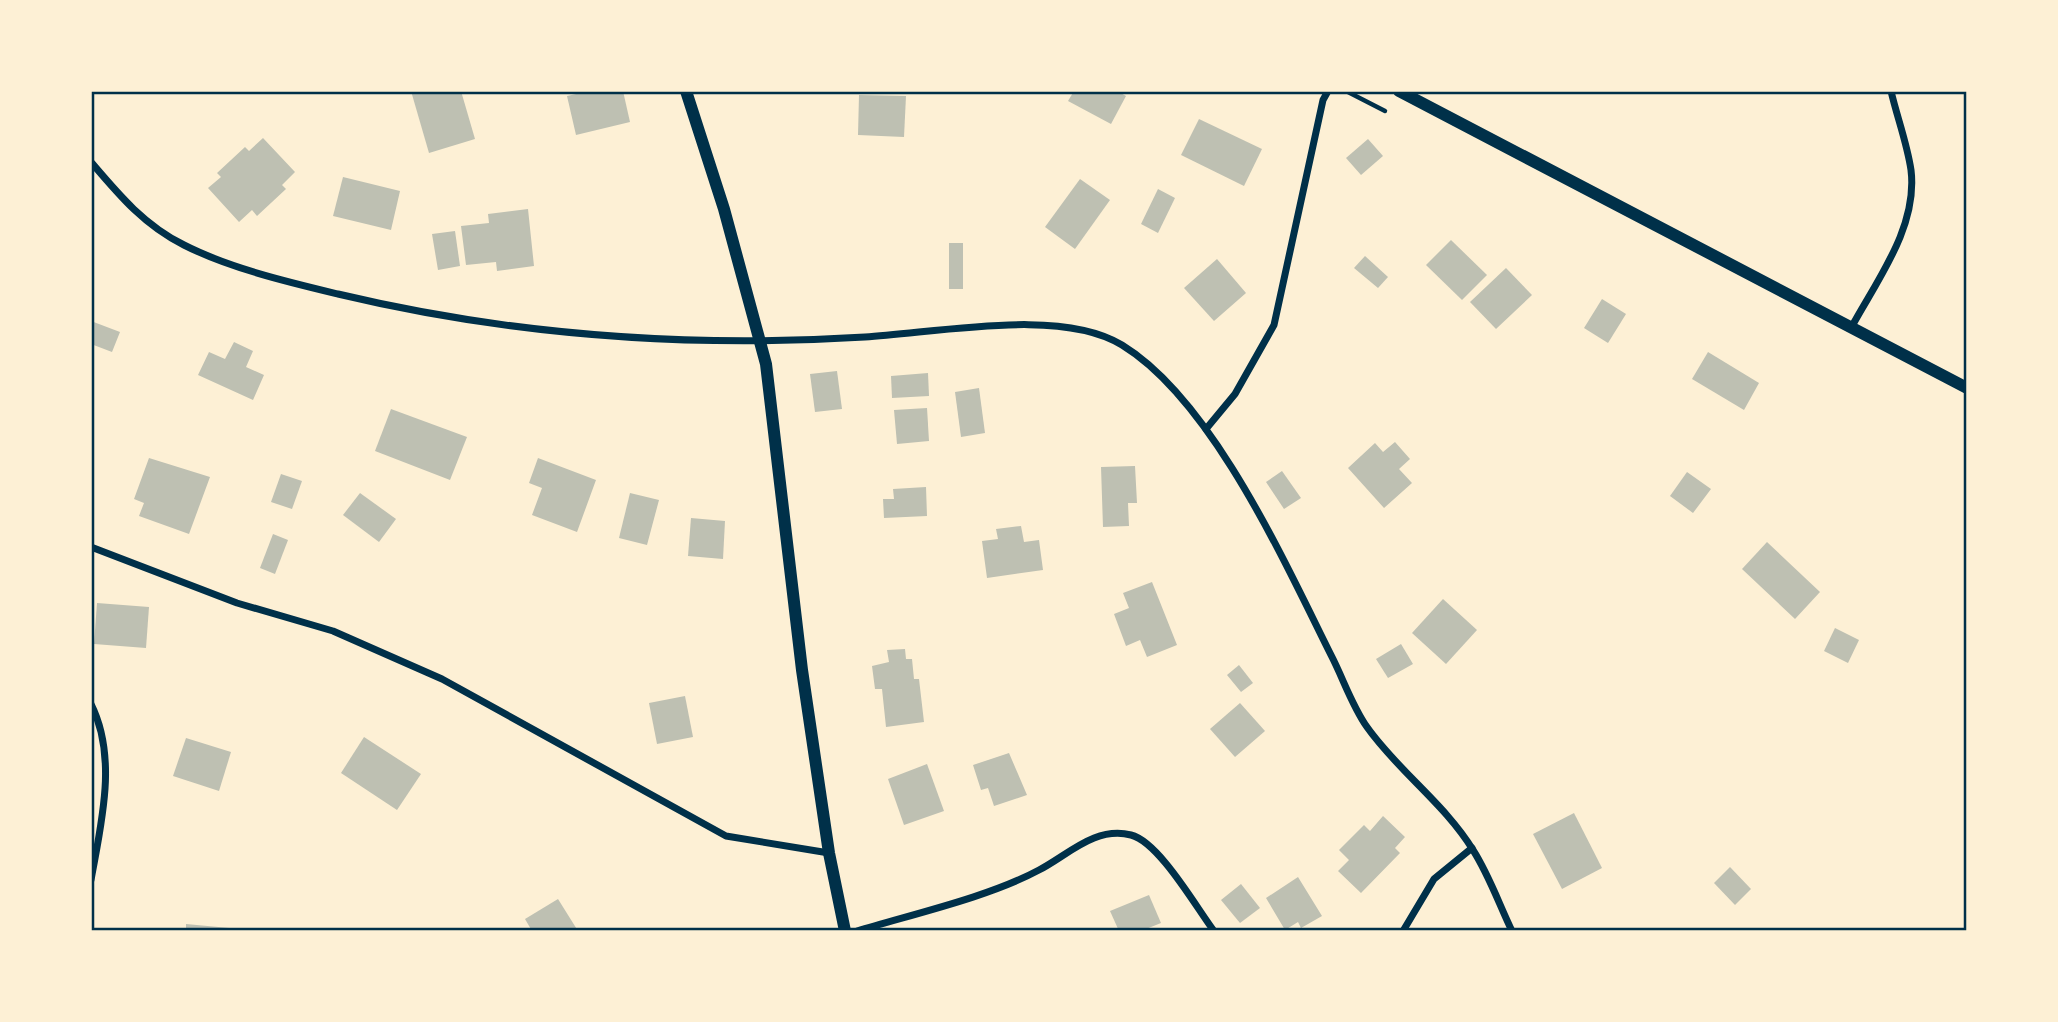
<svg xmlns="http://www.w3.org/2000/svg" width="2058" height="1022" font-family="Roboto,sans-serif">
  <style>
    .building { fill: #bec0b2 }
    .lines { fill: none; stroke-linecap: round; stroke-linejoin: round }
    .path { stroke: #003049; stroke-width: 4.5 }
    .minor { stroke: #003049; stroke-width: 7 }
    .tertiary { stroke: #003049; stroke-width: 12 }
    .neatline { fill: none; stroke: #003049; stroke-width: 2.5 }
  </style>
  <rect width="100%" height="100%" fill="#fdf0d5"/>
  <g class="building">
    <polygon points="411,91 461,91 475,139 429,153"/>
    <polygon points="590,91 623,91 630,122 576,135 567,96"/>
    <polygon points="1074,91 1117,91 1126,96 1111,124 1068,101"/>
    <polygon points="859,95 906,96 904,137 858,135"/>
    <polygon points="1199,119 1262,149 1244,186 1181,155"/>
    <polygon points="263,138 295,172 282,185 286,189 257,216 252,210 239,222 208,188 221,177 217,173 245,147 249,151"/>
    <polygon points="1368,139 1383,156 1361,175 1346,158"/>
    <polygon points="343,177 400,191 391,230 333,216"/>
    <polygon points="1080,179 1110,200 1075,249 1045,227"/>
    <polygon points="1158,189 1175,198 1158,233 1141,224"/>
    <polygon points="528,209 534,266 497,271 496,262 466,265 461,226 489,223 488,214"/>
    <polygon points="455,231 460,266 438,270 432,234"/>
    <polygon points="1451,240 1487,275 1462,300 1426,265"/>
    <rect x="949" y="243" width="14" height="46"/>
    <polygon points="1365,256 1388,277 1378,288 1354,268"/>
    <polygon points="1217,259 1246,293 1214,321 1184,288"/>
    <polygon points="1506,268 1532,295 1496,329 1470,302"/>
    <polygon points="1602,299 1626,314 1608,343 1584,328"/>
    <polygon points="91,321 120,332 112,352 91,344"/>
    <polygon points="234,342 253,351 246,367 264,375 253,400 198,375 209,352 225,359"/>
    <polygon points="1708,352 1759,383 1744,410 1692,379"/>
    <polygon points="837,371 842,409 815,412 810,374"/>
    <polygon points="928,373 929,396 892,398 891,376"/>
    <polygon points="979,388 985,433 961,437 955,392"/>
    <polygon points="927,408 929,441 897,444 894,410"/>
    <polygon points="391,409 467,437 450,480 375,451"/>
    <polygon points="1395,442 1410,459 1399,469 1412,483 1384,508 1348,468 1375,443 1383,452"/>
    <polygon points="149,458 210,477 189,534 139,516 144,503 134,499"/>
    <polygon points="538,458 596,480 577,532 532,515 542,488 529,483"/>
    <polygon points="1135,466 1137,503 1128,503 1129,526 1103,527 1101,467"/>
    <polygon points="1282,471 1301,498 1284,509 1266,482"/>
    <polygon points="1687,472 1711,489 1693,513 1670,496"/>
    <polygon points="281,474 302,481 292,509 271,502"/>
    <polygon points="926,487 927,516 884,518 883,499 894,499 893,489"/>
    <polygon points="360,493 396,519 379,542 343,515"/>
    <polygon points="630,493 659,500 647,545 619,538"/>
    <polygon points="691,518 725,521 723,559 688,556"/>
    <polygon points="1021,526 1024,542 1039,540 1043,570 987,578 982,541 998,539 996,529"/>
    <polygon points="273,534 288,540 275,574 260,568"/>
    <polygon points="1767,542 1820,592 1795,619 1742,569"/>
    <polygon points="1152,582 1177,645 1147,657 1140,640 1126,646 1114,614 1129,608 1123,593"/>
    <polygon points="1443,599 1477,630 1446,664 1412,633"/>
    <polygon points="97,603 149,607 146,648 94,644"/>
    <polygon points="1835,628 1859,640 1848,663 1824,651"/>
    <polygon points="1401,644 1413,664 1388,678 1376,659"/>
    <polygon points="905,649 906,659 912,659 914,679 919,679 924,722 886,727 882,689 875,689 872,666 889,662 887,650"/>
    <polygon points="1239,665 1253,683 1241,692 1227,675"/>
    <polygon points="685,696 693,737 657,744 649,703"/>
    <polygon points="1240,703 1265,731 1235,757 1210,729"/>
    <polygon points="364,737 421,774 397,810 341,773"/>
    <polygon points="186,738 231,752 219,791 173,776"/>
    <polygon points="1009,753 1027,795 994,806 988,788 981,790 973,765"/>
    <polygon points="927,764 944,811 904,825 888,779"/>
    <polygon points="1574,813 1602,868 1562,889 1533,834"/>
    <polygon points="1383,816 1405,837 1395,848 1400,853 1361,893 1338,871 1349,860 1339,850 1364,825 1370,831"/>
    <polygon points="1730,867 1751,889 1735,905 1714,883"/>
    <polygon points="1298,877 1322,916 1301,928 1298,922 1285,930 1266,898"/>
    <polygon points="1241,884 1260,908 1240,923 1221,900"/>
    <polygon points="1149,895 1161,923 1141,931 1119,931 1110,911"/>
    <polygon points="558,899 578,931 532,931 525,919"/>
    <polygon points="186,924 240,929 240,931 186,931"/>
  </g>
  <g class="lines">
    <polyline class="path" points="1346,91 1385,111"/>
    <g class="minor">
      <path d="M91 162C119 195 144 225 184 245 229 268 288 282 338 294 510 335 688 348 865 337 936 333 1061 307 1122 345 1212 400 1284 561 1331 655 1343 678 1352 706 1367 727 1398 771 1445 804 1473 850 1489 875 1499 904 1512 931"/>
      <path d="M1851 328C1877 280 1918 227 1911 170 1907 143 1897 117 1891 91"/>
      <polyline points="1206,429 1235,394 1274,325 1323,100 1328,91"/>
      <polyline points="91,547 237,603 333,631 442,679 726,836 829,853"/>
      <path d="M91 704C118 758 101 824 91 880"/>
      <path d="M857 931C913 914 989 897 1039 870 1068 855 1095 826 1131 835 1159 842 1196 907 1214 931"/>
      <polyline points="1403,931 1434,879 1472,848"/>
    </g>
    <g class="tertiary">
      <polyline points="686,91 724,209 766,364 802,670 829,853 845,931"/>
      <polyline points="1399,91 1967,388"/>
    </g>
  </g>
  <rect width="2058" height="1022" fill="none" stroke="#fdf0d5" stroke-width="186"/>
  <rect x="93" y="93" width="1872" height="836" class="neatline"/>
</svg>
